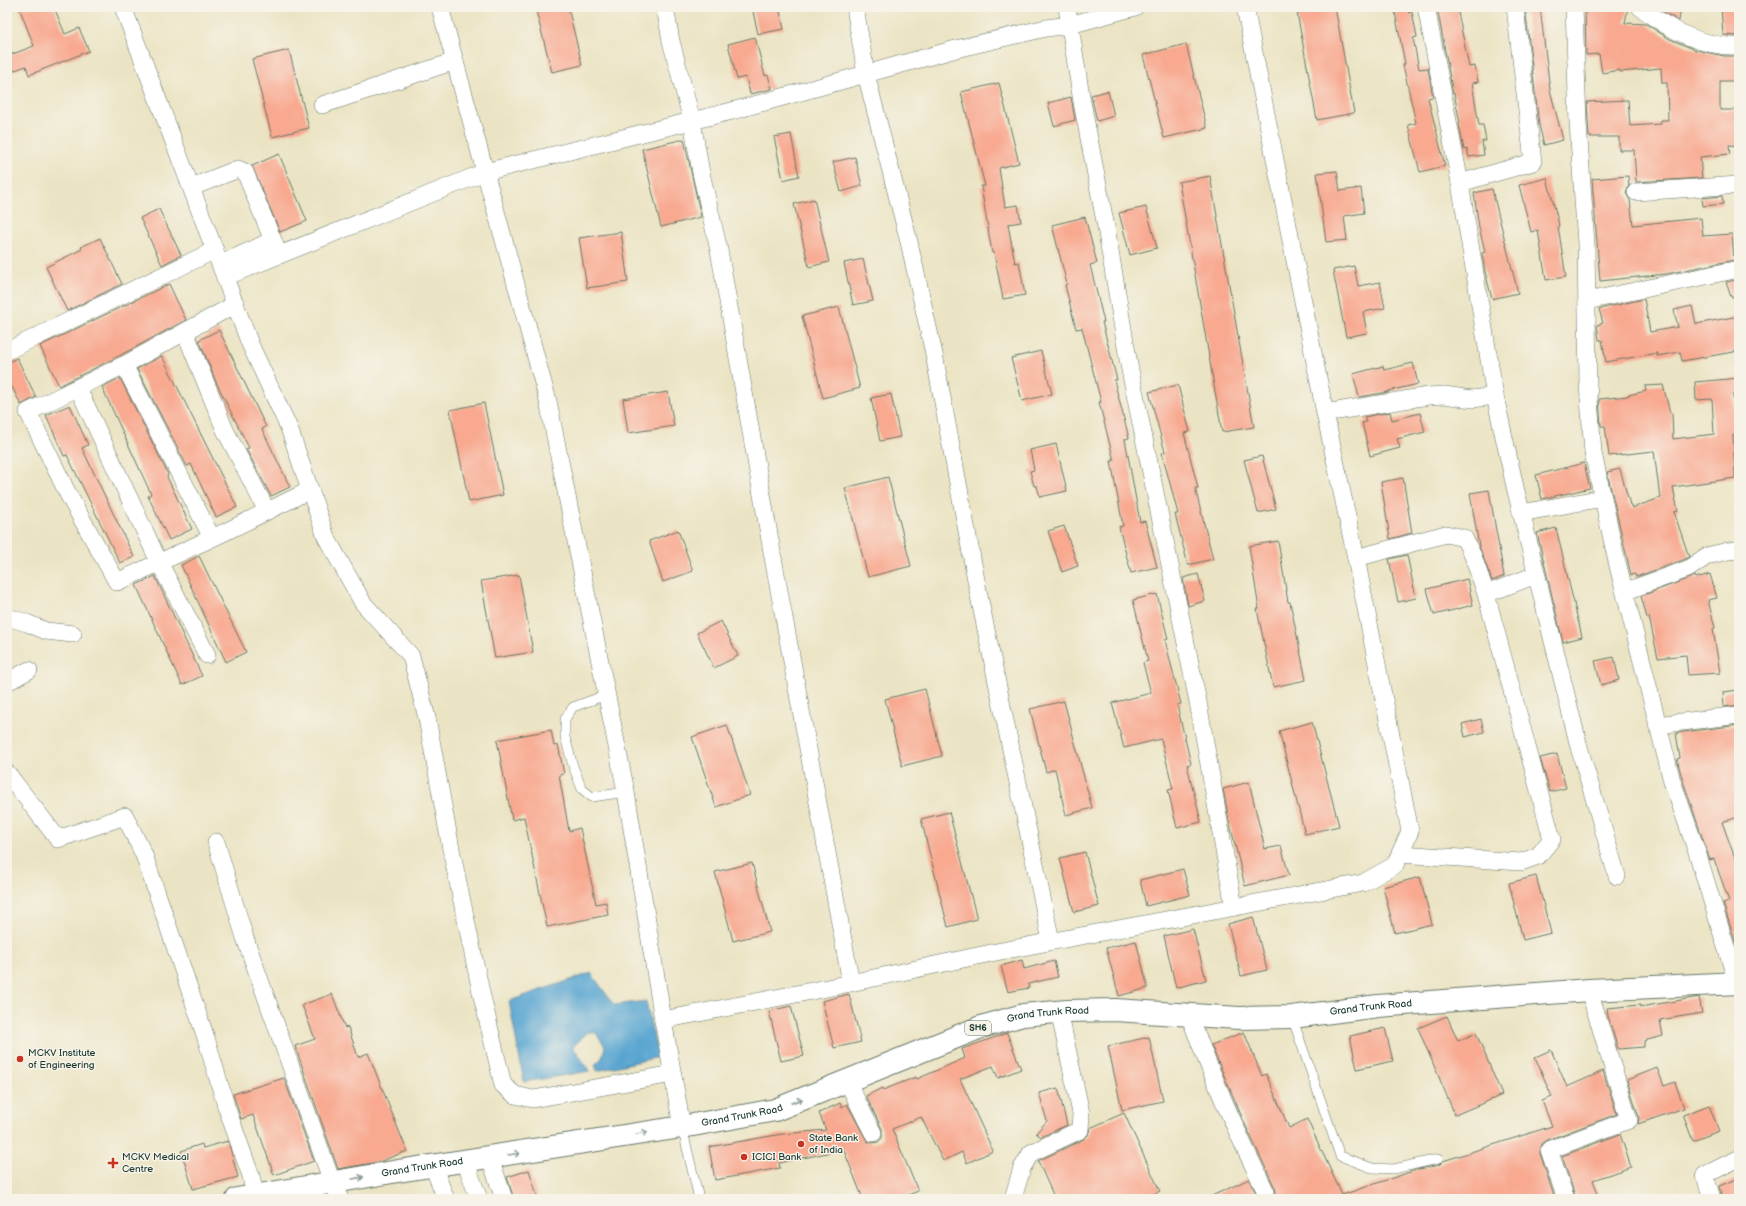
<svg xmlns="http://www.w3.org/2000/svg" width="1746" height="1206" font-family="'Balsamiq Sans',sans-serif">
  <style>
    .water { fill: #59a5d1; stroke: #3c7182 }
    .building { fill: #f8a990 }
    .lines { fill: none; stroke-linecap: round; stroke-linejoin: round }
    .lane-casing { stroke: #676; stroke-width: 10 }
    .street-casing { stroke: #676; stroke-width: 18 }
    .primary-casing { stroke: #676; stroke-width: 24 }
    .lane { stroke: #fff; stroke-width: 9 }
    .street { stroke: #fff; stroke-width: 17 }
    .primary { stroke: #fff; stroke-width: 22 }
    .oneway { stroke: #8f9e9a }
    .poi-dot { fill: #c8321e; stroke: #f7f3e8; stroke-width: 1.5 }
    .labels { text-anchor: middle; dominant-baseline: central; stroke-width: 3; stroke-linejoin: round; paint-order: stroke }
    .shield { fill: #f7f3e8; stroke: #60746a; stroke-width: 1 }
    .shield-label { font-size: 9px; font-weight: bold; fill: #1f3d34 }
    .street-label { font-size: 10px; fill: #1f3d34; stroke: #f7f3e8 }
    .poi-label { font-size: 10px; fill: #1f3d34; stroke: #f7f3e8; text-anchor: start }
  </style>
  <rect width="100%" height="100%" fill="#f7f3e8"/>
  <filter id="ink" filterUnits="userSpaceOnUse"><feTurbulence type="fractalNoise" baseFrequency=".025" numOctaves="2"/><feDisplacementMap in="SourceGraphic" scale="8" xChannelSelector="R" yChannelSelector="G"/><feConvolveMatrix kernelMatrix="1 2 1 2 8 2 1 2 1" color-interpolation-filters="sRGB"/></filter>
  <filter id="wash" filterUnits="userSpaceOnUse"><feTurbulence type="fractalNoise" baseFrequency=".012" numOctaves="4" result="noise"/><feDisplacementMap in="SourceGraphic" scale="16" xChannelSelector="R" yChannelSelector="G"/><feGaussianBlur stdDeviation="0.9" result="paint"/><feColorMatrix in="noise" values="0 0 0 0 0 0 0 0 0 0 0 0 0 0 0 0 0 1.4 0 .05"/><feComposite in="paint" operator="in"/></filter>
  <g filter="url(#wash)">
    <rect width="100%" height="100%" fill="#ebe4c4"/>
    <polygon class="water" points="591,973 614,1005 646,1001 658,1057 597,1071 595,1064 602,1058 605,1046 595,1032 588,1032 573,1047 590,1071 524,1082 509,1001"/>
    <g id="blocks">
      <g class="building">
        <polygon points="19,7 54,7 65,34 79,28 89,51 29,75 26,66 7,73 7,56 34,46"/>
        <polygon points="535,7 568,7 582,65 552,72"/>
        <polygon points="752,7 779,7 784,29 758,34"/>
        <polygon points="1296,7 1335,7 1354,113 1317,120"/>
        <polygon points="1394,7 1408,7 1409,13 1412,12 1417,37 1413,38 1419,69 1428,68 1433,97 1428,98 1445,166 1420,172 1408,125 1416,123 1403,65 1405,64"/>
        <polygon points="1437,7 1457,7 1469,67 1475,66 1478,82 1472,83 1479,125 1483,125 1486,141 1482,141 1484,155 1469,157 1467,149 1464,150 1459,124 1460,123 1454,93 1453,94"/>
        <polygon points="1525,7 1540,7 1550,90 1563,140 1544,145 1539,125"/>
        <polygon points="1585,7 1628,7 1625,23 1646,24 1670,39 1696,50 1724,56 1739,56 1739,81 1720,81 1720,110 1739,110 1739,146 1729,145 1730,154 1700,157 1702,178 1636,182 1634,150 1619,150 1619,137 1589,137 1587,102 1628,100 1630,126 1661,124 1661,120 1668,120 1667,83 1662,83 1661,68 1620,72 1620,70 1602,73 1599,54 1586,55"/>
        <polygon points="1657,7 1681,7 1679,21 1667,14"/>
        <polygon points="1721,7 1736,7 1736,13 1739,12 1739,36 1723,35"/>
        <polygon points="755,37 765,76 768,75 772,89 750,94 746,77 737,79 728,44"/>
        <polygon points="1186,44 1207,128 1164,138 1143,55"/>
        <polygon points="289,50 309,128 272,137 252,59"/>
        <polygon points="999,83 1019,163 999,168 1005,207 1018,205 1021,222 1008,224 1015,263 1019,262 1025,295 1003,299 994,253 992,253 981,186 985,186 961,92"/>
        <polygon points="1108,91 1114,116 1097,121 1091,95"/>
        <polygon points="1071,97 1075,120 1054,126 1048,103"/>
        <polygon points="791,134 799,176 783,180 774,137"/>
        <polygon points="684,139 701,217 661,227 642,149"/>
        <polygon points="279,154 307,221 280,232 252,166"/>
        <polygon points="855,157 862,186 841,192 833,162"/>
        <polygon points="1337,171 1340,191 1361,188 1364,213 1344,216 1347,240 1326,242 1317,173"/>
        <polygon points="1210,176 1254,427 1222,432 1179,182"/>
        <polygon points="1628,176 1629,185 1626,193 1630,200 1633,225 1701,218 1703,236 1732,234 1734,260 1666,274 1600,281 1592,179"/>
        <polygon points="1547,178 1559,225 1558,226 1566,277 1546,280 1538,230 1531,232 1519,185"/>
        <polygon points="1492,189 1518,293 1492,299 1485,272 1482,253 1485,252 1479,227 1474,193"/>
        <polygon points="1722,196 1723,204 1703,206 1702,198"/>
        <polygon points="814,199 829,262 809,267 794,204"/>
        <polygon points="1146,207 1157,248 1130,255 1119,213"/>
        <polygon points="159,209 181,255 162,265 140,218"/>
        <polygon points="1085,217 1097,263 1090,265 1104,322 1102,322 1117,380 1114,380 1129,438 1125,439 1140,522 1145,521 1157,567 1131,573 1119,527 1123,526 1111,461 1114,461 1099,402 1101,402 1082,328 1076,329 1065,285 1067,284 1052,225"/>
        <polygon points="621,232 628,282 587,288 579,238"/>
        <polygon points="100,238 122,284 67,311 46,267 82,249 81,247"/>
        <polygon points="863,259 873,301 853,305 844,263"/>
        <polygon points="1354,266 1358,286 1380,282 1385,308 1363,312 1367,333 1346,337 1333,270"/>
        <polygon points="1736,280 1737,296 1731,297 1726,282"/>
        <polygon points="169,284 186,320 119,356 59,386 40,346"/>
        <polygon points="1644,299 1650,332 1678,327 1674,310 1692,306 1696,324 1739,316 1739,351 1682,361 1680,352 1657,356 1657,353 1606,362 1602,340 1599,340 1597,325 1603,323 1599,309"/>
        <polygon points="839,307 860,388 823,398 802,316"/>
        <polygon points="219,330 266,427 262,429 290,487 271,496 246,449 249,448 216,382 199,340"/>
        <polygon points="1041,351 1052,394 1022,401 1011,358"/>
        <polygon points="162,356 237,507 216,517 191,464 187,466 137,369"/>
        <polygon points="17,358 36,397 21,405 7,377 7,363"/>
        <polygon points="1413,363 1418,384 1389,391 1389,392 1359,397 1353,374 1383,366 1384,370"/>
        <polygon points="120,378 168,474 167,477 192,529 169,540 148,496 151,494 102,387"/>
        <polygon points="1739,378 1739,395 1733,395 1736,435 1733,435 1735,478 1673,487 1678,511 1674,512 1689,557 1683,560 1636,577 1635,574 1631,575 1607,472 1620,469 1630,505 1631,505 1632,508 1660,498 1654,451 1609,456 1605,426 1601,426 1599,399 1628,396 1628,395 1646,391 1645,386 1663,385 1670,413 1672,413 1673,439 1714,434 1712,399 1696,400 1695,382"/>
        <polygon points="1178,385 1190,432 1184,433 1198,488 1195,488 1213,559 1188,565 1175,514 1178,514 1162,453 1165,452 1149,392"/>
        <polygon points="668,392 674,426 628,433 623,399"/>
        <polygon points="891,394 900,437 880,441 871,398"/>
        <polygon points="484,403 503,495 469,502 450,410"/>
        <polygon points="70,405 88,445 82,448 134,557 120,563 67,455 64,456 46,415"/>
        <polygon points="1390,412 1392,420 1420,413 1425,432 1397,439 1400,448 1370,456 1362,423 1366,422 1364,417"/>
        <polygon points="1056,444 1067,491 1040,497 1037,486 1034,486 1030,471 1034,470 1030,450"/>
        <polygon points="1262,456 1276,509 1258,513 1244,460"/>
        <polygon points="1584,463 1590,488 1542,499 1536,475"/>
        <polygon points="888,477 911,566 868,577 845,488"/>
        <polygon points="1403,478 1412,533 1390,539 1381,482"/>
        <polygon points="1489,490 1504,576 1492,581 1479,546 1470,493"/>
        <polygon points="1064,526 1078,566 1062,572 1048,531"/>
        <polygon points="1556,528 1582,637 1563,642 1537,533"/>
        <polygon points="678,530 693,571 663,582 649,541"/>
        <polygon points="1278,541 1288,602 1290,602 1306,680 1273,687 1257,609 1259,609 1249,546"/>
        <polygon points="1407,555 1416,598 1398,602 1389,559"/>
        <polygon points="199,556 246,652 226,662 181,565"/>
        <polygon points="1198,574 1205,601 1188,606 1183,578"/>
        <polygon points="1710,574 1717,598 1708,600 1715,628 1713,629 1720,673 1688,675 1686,655 1658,658 1649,617 1647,618 1641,596 1695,576 1696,578"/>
        <polygon points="519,575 533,652 495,658 481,581"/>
        <polygon points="155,576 202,676 182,685 136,585"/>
        <polygon points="1467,579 1473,605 1434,615 1427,589"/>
        <polygon points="1157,594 1168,639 1165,640 1181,704 1177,705 1191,764 1187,765 1201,822 1177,828 1168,790 1173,789 1161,739 1124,748 1112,703 1151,693 1143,663 1148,661 1133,600"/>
        <polygon points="721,621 738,656 714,668 697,633"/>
        <polygon points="1614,657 1619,680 1601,685 1595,661"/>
        <polygon points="925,689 942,756 902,766 885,699"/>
        <polygon points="1739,690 1739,705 1724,707 1723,692"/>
        <polygon points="1064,701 1092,808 1066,815 1055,769 1046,772 1030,709"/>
        <polygon points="1481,719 1484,732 1465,737 1462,724"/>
        <polygon points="1312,722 1339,826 1305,834 1279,731"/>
        <polygon points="727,725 750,795 716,807 692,737"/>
        <polygon points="1739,725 1739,817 1722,822 1735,858 1739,856 1739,954 1723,903 1729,901 1714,859 1710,860 1682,778 1677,759 1680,758 1676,733"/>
        <polygon points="551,730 554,746 558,745 564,774 559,775 569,831 580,828 596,904 606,902 608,915 547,927 524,817 512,820 497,740"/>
        <polygon points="1557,754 1566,788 1550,792 1540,758"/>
        <polygon points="1249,782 1265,849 1281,846 1289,875 1245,886 1229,820 1223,789"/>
        <polygon points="949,812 977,919 948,927 921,819"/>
        <polygon points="1085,852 1099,906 1074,912 1060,858"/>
        <polygon points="752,863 770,932 733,941 715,872"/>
        <polygon points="1183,869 1190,895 1146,906 1140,880"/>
        <polygon points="1536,876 1551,933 1523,940 1509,883"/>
        <polygon points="1420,877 1432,924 1395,933 1383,887"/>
        <polygon points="1253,917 1267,970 1241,976 1228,924"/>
        <polygon points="1193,929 1206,980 1176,988 1164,936"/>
        <polygon points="1136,941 1148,988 1119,996 1106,948"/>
        <polygon points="1022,960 1024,969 1054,961 1058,977 1028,984 1029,988 1008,992 1001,966"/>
        <polygon points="332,994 345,1028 348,1027 358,1057 368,1053 407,1151 379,1162 338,1169 295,1046 315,1039 302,1005"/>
        <polygon points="849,994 861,1042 834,1048 822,1001"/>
        <polygon points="1699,997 1702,1013 1660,1020 1663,1036 1644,1041 1644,1047 1618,1049 1608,1016 1607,1008 1640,1005 1640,1007"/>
        <polygon points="791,1006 804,1056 781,1061 769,1011"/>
        <polygon points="1447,1016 1458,1041 1476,1033 1502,1095 1455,1115 1418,1028"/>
        <polygon points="1385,1028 1393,1061 1357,1069 1350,1036"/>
        <polygon points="1244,1032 1262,1076 1266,1074 1289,1128 1307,1119 1342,1195 1419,1169 1439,1165 1443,1161 1552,1126 1542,1101 1552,1097 1535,1057 1551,1050 1567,1087 1603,1071 1617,1114 1545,1141 1541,1144 1540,1153 1555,1199 1273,1199 1276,1193 1275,1188 1244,1122 1211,1045"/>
        <polygon points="1007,1033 1021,1069 998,1078 993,1066 960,1079 993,1151 967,1163 962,1152 943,1161 921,1117 892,1129 918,1191 898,1199 863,1199 843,1148 832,1152 779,1163 780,1168 715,1180 709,1147 782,1134 826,1130 819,1113 840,1103 842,1107 847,1104 867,1141 872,1143 878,1142 882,1138 882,1129 866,1096 882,1088 883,1090 916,1077 917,1079 965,1058 962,1049"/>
        <polygon points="1149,1037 1163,1101 1122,1110 1108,1046"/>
        <polygon points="1657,1068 1664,1086 1675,1082 1684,1108 1638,1124 1639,1117 1627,1080"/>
        <polygon points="284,1078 314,1161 274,1175 253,1115 241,1119 233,1094"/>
        <polygon points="1058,1088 1067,1125 1041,1137 1036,1133 1047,1121 1039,1093"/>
        <polygon points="1709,1105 1719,1131 1693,1141 1683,1115"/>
        <polygon points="1124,1113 1160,1191 1142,1199 1055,1199 1038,1161 1084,1139 1088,1135 1090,1128"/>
        <polygon points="1620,1134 1631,1167 1593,1180 1600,1199 1576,1199 1562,1156"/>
        <polygon points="228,1141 238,1177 193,1189 181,1151 202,1144 203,1148"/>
        <polygon points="529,1170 538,1199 514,1199 507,1177"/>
        <polygon points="1739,1178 1739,1199 1722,1199 1719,1186"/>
        <polygon points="1249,1179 1259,1199 1205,1199"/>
      </g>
    </g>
  </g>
  <g filter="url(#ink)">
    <use href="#blocks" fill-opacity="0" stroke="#676" stroke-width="1"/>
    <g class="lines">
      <defs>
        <g id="lane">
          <polyline points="606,695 573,707 565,719 565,737 573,766 582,789 592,797 626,792"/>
          <polyline points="1292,1017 1340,1156 1372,1168 1394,1169 1438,1159"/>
          <polyline points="682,1127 699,1199"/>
        </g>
        <g id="street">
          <polyline points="123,7 250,344 289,428 326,537 363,603 411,656 427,718 451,849 481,992 503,1085 515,1095 533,1099 673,1074"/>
          <polyline points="440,7 548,401 626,792 663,1020 682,1127"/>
          <polyline points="665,7 671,41 692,121 701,173 719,250 774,563 851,983"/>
          <polyline points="855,7 866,74 909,242 934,354 979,596 1051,941"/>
          <polyline points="1067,7 1082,102 1106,227 1129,365 1198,702 1234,907"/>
          <polyline points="1426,7 1460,183 1495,396 1515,487 1579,747 1617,876"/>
          <polyline points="1574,7 1578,123 1586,244 1588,384 1593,453 1617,562 1672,781 1697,852 1737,983"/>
          <path d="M1640 7C1668 29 1702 48 1739 46"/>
          <polyline points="322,105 455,61"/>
          <polyline points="1460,183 1533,162 1515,7"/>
          <polyline points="192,187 238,169 245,172 279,255"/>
          <polyline points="1636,192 1739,185"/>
          <polyline points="221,264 273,240"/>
          <polyline points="225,277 485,172 732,111 956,49 1046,28 1070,25 1135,7"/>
          <polyline points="1587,301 1739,269"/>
          <polyline points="236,304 124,365 28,412 69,496 117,582 225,532 310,490"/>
          <polyline points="185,332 225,430 267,511"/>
          <polyline points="7,351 215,250"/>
          <polyline points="124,365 212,538"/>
          <polyline points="78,388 159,562 207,655"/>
          <polyline points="1325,413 1428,396 1444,395 1472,399 1495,396"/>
          <polyline points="1521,513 1603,498"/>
          <polyline points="1356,558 1446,534 1464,538 1473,556 1486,594 1552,839 1538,856 1521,862 1400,854"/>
          <polyline points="1626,591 1688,569 1707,556 1728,551 1739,550"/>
          <polyline points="1486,594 1536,575"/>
          <polyline points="7,617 27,623 46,631 73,634"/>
          <polyline points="7,682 29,670"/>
          <polyline points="1657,725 1739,715"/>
          <polyline points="7,773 58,839 125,816 144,855 206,1038 226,1106 251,1176 255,1196"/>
          <polyline points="216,842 245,938 332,1182 340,1199"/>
          <path d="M1189 1015C1212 1076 1237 1134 1266 1192"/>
          <polyline points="663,1020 822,989 996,952 1363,883 1395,865 1410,831 1356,558 1325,413 1245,7"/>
          <polyline points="847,1081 873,1133"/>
          <polyline points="490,1158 504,1199"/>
          <polyline points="465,1161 479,1199"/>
          <polyline points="433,1166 446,1199"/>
          <polyline points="1015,1199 1014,1195 1022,1168 1031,1153 1080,1130 1081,1113 1059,1011"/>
          <polyline points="1566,1199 1549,1150 1629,1120 1589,990"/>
          <polyline points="1712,1199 1705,1175 1739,1158"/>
        </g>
        <g id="primary">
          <path id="s1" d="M237 1199 398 1171 682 1127 775 1110 981 1027 1023 1015 1067 1011 1115 1010 1239 1018 1292 1017 1378 1006 1509 996 1589 990 1739 983"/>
        </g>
      </defs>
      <use href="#lane" class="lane-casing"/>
      <use href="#street" class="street-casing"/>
      <use href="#primary" class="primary-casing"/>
      <use href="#lane" class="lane"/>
      <use href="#street" class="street"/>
      <use href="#primary" class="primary"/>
    </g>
    <defs><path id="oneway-shaft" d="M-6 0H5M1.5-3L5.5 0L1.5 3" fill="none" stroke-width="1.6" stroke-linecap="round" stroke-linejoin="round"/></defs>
    <g class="oneway">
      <use href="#oneway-shaft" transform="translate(797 1101) rotate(-22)"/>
      <use href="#oneway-shaft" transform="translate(642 1133) rotate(-9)"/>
      <use href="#oneway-shaft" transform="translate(514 1154) rotate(-9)"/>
      <use href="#oneway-shaft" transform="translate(358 1178) rotate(-10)"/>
    </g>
  </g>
  <g class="poi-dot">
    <circle cx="20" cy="1059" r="4"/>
    <circle cx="801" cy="1144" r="4"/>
    <circle cx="744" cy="1157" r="4"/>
    <path d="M111 1157h4v4h4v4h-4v4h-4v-4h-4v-4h4z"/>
  </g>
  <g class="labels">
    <rect class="shield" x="965" y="1021" width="26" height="14" rx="3"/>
    <g class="shield-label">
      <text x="978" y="1028">SH6</text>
    </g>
    <g class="street-label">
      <text stroke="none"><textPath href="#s1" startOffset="1160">Grand Trunk Road</textPath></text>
      <text stroke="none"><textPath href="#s1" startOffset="836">Grand Trunk Road</textPath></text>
      <text stroke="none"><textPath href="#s1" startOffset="512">Grand Trunk Road</textPath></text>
      <text stroke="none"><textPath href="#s1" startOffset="188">Grand Trunk Road</textPath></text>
    </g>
    <g class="poi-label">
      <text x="28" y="1053">MCKV Institute<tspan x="28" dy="12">of Engineering</tspan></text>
      <text x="809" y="1138">State Bank<tspan x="809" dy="12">of India</tspan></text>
      <text x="122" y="1157">MCKV Medical<tspan x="122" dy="12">Centre</tspan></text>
      <text x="752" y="1157">ICICI Bank</text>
    </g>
  </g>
  <rect width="1746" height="1206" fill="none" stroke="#f7f3e8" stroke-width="24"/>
</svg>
